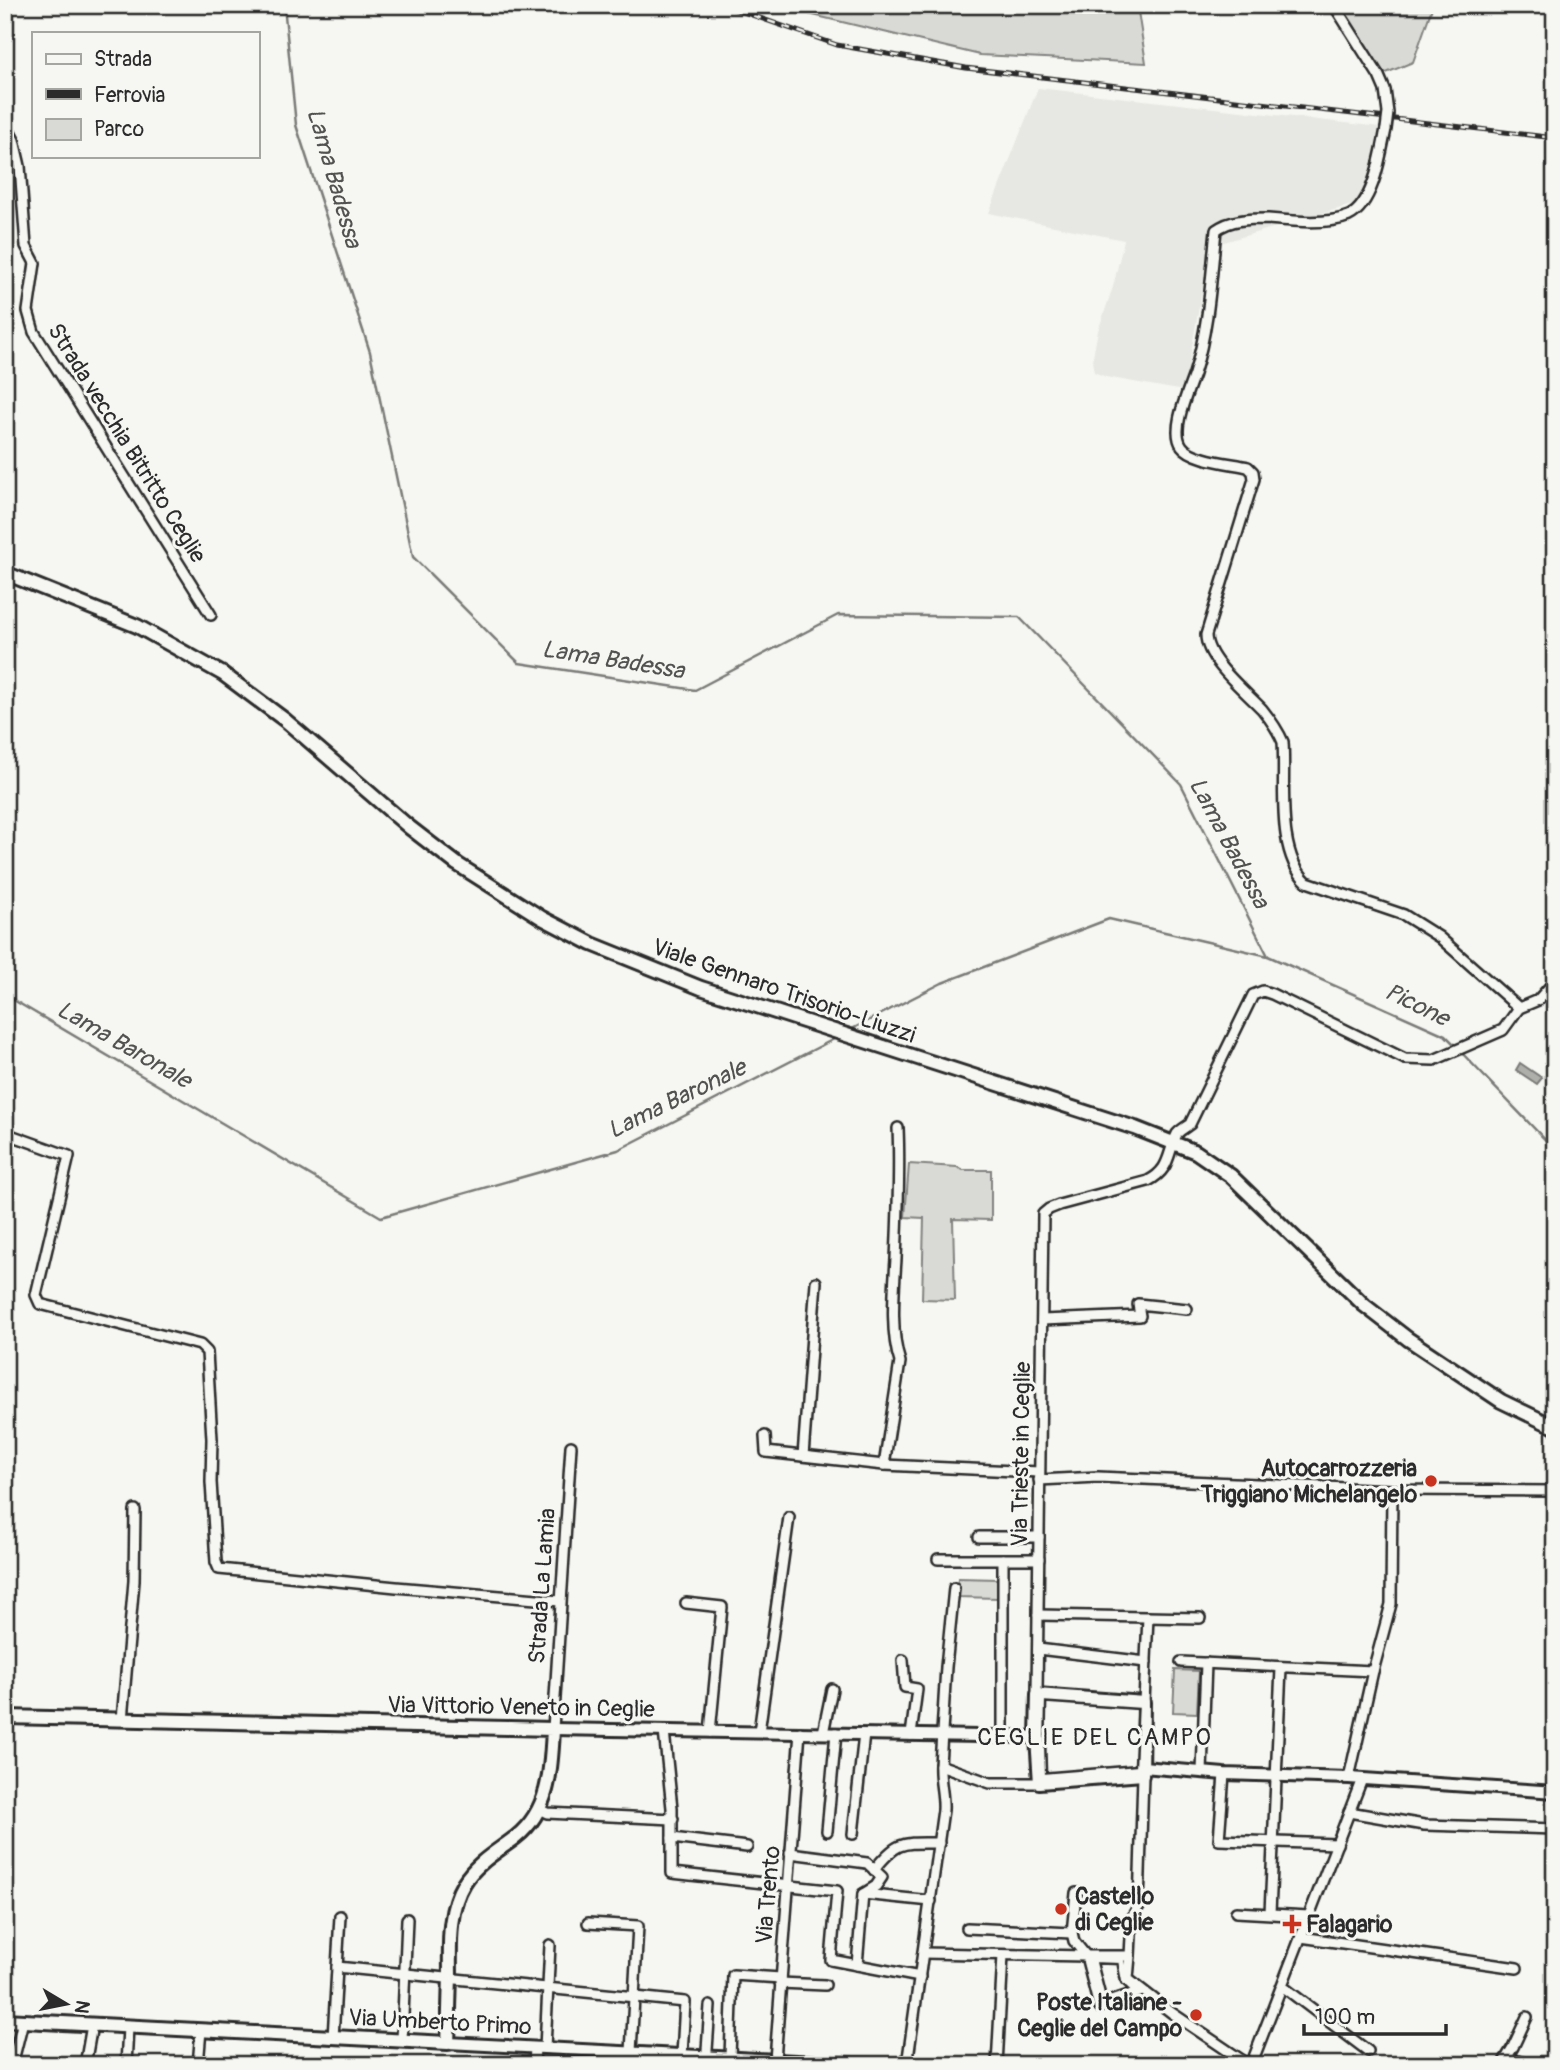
<svg xmlns="http://www.w3.org/2000/svg" width="1560" height="2070" font-family="Pangolin,sans-serif">
  <style>
    .built { fill: #e7e7e3 }
    .green { fill: #d9d9d5; stroke: #828280; stroke-width: 2 }
    .water { fill: #aeaeab; stroke: #7a7a78; stroke-width: 2 }
    .lines { fill: none; stroke-linecap: round; stroke-linejoin: round }
    .stream { stroke: #7a7a78; stroke-width: 2.5 }
    .pedestrian-casing { stroke: #2b2b2b; stroke-width: 11 }
    .minor-casing { stroke: #2b2b2b; stroke-width: 14 }
    .tertiary-casing { stroke: #2b2b2b; stroke-width: 16 }
    .secondary-casing { stroke: #2b2b2b; stroke-width: 18 }
    .pedestrian { stroke: #f6f6f2; stroke-width: 6 }
    .minor { stroke: #f6f6f2; stroke-width: 9 }
    .tertiary { stroke: #f6f6f2; stroke-width: 10 }
    .secondary { stroke: #f6f6f2; stroke-width: 12 }
    .rail-casing { stroke: #2b2b2b; stroke-width: 5 }
    .rail { stroke: #f6f6f2; stroke-width: 2.5; stroke-dasharray: 8; stroke-linecap: butt }
    .minor-bridge-casing { stroke: #2b2b2b; stroke-width: 14; stroke-linecap: butt }
    .minor-bridge { stroke: #f6f6f2; stroke-width: 9 }
    .poi-dot { fill: #c8321e; stroke: #f6f6f2; stroke-width: 2.5 }
    .labels { text-anchor: middle; dominant-baseline: central; stroke-width: 6; stroke-linejoin: round; paint-order: stroke }
    .street-label { font-size: 23px; fill: #2b2b2b; stroke: #f6f6f2 }
    .poi-label { font-size: 23px; font-weight: bold; fill: #2b2b2b; stroke: #f6f6f2; text-anchor: end }
    .water-label { font-size: 24px; font-style: italic; fill: #525251; stroke: #f6f6f2 }
    .neighbourhood-label { font-size: 24px; letter-spacing: 2px; fill: #2b2b2b; stroke: #f6f6f2 }
  </style>
  <rect width="100%" height="100%" fill="#f6f6f2"/>
  <filter id="ink" filterUnits="userSpaceOnUse"><feTurbulence type="fractalNoise" baseFrequency=".0143" numOctaves="2"/><feDisplacementMap in="SourceGraphic" scale="14" xChannelSelector="R" yChannelSelector="G"/><feConvolveMatrix kernelMatrix="1 2 1 2 8 2 1 2 1" color-interpolation-filters="sRGB"/></filter>
  <g filter="url(#ink)">
    <polygon class="built" points="1038,88 1380,127 1387,152 1355,204 1210,246 1184,391 1106,377 1094,372 1092,361 1098,331 1113,287 1124,240 989,213"/>
    <g class="green">
      <polygon points="771,5 1137,5 1146,63 980,55"/>
      <polygon points="1337,5 1433,5 1413,62 1379,76"/>
      <polygon points="909,1164 957,1167 963,1170 991,1170 991,1220 953,1219 955,1300 922,1299 924,1218 905,1217"/>
      <polygon points="958,1578 999,1579 999,1598 957,1597"/>
      <polygon points="1175,1670 1199,1671 1197,1713 1173,1712"/>
    </g>
    <polygon class="water" points="1520,1063 1542,1078 1537,1084 1516,1070"/>
    <g class="lines">
      <g class="stream">
        <polyline points="284,5 296,125 370,352 413,557 519,663 695,690 838,615 1019,617 1181,784 1268,956"/>
        <polyline points="5,995 381,1217 618,1150 838,1037"/>
        <polyline points="850,1030 942,983 1109,919 1268,956 1445,1035 1456,1046"/>
        <polyline points="1460,1051 1555,1150"/>
      </g>
      <defs>
        <g id="pedestrian">
          <polygon points="1042,1698 1142,1705 1139,1769 1042,1777 1041,1745"/>
          <polygon points="1092,1959 1121,1960 1125,1981 1136,1991 1103,2002"/>
        </g>
        <g id="minor">
          <polyline points="1334,5 1379,76 1385,90 1388,113"/>
          <polyline points="5,123 14,140 20,166 26,246 35,263 28,311 34,332 211,615"/>
          <path d="M1386 129C1381 153 1374 204 1349 216 1328 225 1290 221 1268 219 1250 219 1231 219 1216 230 1211 278 1209 327 1194 374 1188 392 1170 430 1182 446 1192 460 1231 463 1248 467L1253 472 1254 479 1206 635C1206 660 1245 691 1262 709 1270 719 1278 730 1283 742 1286 783 1275 852 1307 882L1404 915 1439 937 1519 1008"/>
          <polyline points="5,1133 69,1156 36,1295 40,1304 200,1345 207,1352 212,1439 211,1482 216,1562 219,1569 396,1587 560,1601"/>
          <polyline points="1042,1320 1140,1316 1138,1304 1187,1309"/>
          <polyline points="765,1436 766,1452 884,1465 1039,1472"/>
          <polyline points="803,1456 816,1282"/>
          <path d="M884 1465 900 1362C890 1333 894 1290 896 1259 898 1215 900 1172 898 1128"/>
          <polyline points="1039,1480 1098,1477 1392,1490 1555,1491"/>
          <polyline points="979,1537 1039,1537"/>
          <polyline points="938,1559 1039,1559"/>
          <polyline points="1003,1559 1003,1737"/>
          <polyline points="686,1603 722,1607 710,1732"/>
          <polyline points="1038,1615 1200,1618"/>
          <polyline points="1038,1649 1146,1662"/>
          <polyline points="903,1660 905,1687 917,1689 911,1735"/>
          <polyline points="1181,1662 1373,1671"/>
          <path d="M1037 1694 1043 1214 1049 1209 1059 1205 1148 1181C1171 1169 1167 1154 1177 1134 1180 1130 1186 1127 1190 1124L1253 995 1263 991 1272 994 1405 1059 1434 1060 1503 1030 1519 1008 1538 1000 1555 981"/>
          <polyline points="1144,1702 1148,1617"/>
          <polyline points="122,1720 134,1581 135,1510"/>
          <polyline points="553,1729 571,1446"/>
          <polyline points="664,1731 672,1808 672,1873 837,1891 831,1960 920,1977"/>
          <polyline points="759,1732 789,1517"/>
          <polyline points="823,1733 832,1689"/>
          <polyline points="940,1765 990,1783 1039,1783"/>
          <polyline points="1202,1772 1206,1663"/>
          <polyline points="1224,1774 1219,1840 1337,1844"/>
          <polyline points="1349,1778 1373,1671 1391,1604 1392,1490"/>
          <polyline points="539,1809 547,1813 673,1819"/>
          <polyline points="1349,1812 1424,1825 1555,1829"/>
          <polyline points="827,1831 836,1733"/>
          <polyline points="853,1834 864,1734"/>
          <polyline points="672,1838 747,1847"/>
          <polyline points="790,1853 867,1863 882,1877 876,1886 863,1894 857,1965"/>
          <path d="M874 1870C898 1840 902 1843 939 1843"/>
          <polyline points="863,1894 931,1901"/>
          <polyline points="1236,1912 1309,1916"/>
          <polyline points="1270,1913 1281,1668"/>
          <polyline points="588,1923 638,1926 631,2052"/>
          <polyline points="967,1928 1072,1933 1076,1893"/>
          <polyline points="1072,1933 1074,1941 1086,1956"/>
          <polyline points="1301,1937 1517,1968"/>
          <polyline points="923,1953 1086,1956"/>
          <polyline points="1130,1956 1132,1917 1139,1906 1143,1775"/>
          <polyline points="337,1967 685,2002 682,2055"/>
          <polyline points="780,1983 825,1985"/>
          <polyline points="1282,1986 1368,2051"/>
          <polyline points="1142,1991 1099,2007 1086,1956 1130,1956 1128,1979 1172,2013 1249,2065"/>
          <polyline points="333,2038 340,1916"/>
          <polyline points="402,2040 407,1919"/>
          <polyline points="545,2048 550,1945"/>
          <polyline points="730,2057 733,1975 781,1978"/>
          <polyline points="1507,2058 1531,2065"/>
          <polyline points="775,2060 800,1732"/>
          <polyline points="12,2065 23,2021"/>
          <polyline points="85,2065 92,2025"/>
          <polyline points="126,2065 128,2027"/>
          <polyline points="198,2065 201,2030"/>
          <polyline points="534,2065 535,2048"/>
          <polyline points="706,2065 710,2006"/>
          <path d="M907 2065 943 1810C944 1794 939 1781 940 1765L946 1667 954 1588"/>
          <polyline points="997,2065 1003,1955"/>
          <polyline points="1251,2065 1362,1779"/>
          <polyline points="1502,2065 1513,2047 1527,2017"/>
        </g>
        <g id="tertiary">
          <polygon points="1037,1694 1144,1702 1143,1775 1039,1783 1036,1737"/>
          <polyline points="553,1729 1036,1737"/>
          <polyline points="1143,1767 1224,1774 1349,1778 1555,1792"/>
          <polyline points="448,2043 873,2065"/>
        </g>
        <g id="secondary">
          <polyline points="5,573 137,626 223,674 285,720 409,827 457,864 542,918 592,944 701,988 1135,1128 1196,1152 1231,1176 1364,1305 1408,1339 1501,1401 1555,1427"/>
          <path d="M5 1717 553 1729C551 1769 550 1810 516 1837 498 1851 476 1863 464 1883 447 1911 450 1947 450 1978 449 2000 449 2021 448 2043L5 2020"/>
        </g>
      </defs>
      <use href="#pedestrian" class="pedestrian-casing"/>
      <use href="#minor" class="minor-casing"/>
      <use href="#tertiary" class="tertiary-casing"/>
      <use href="#secondary" class="secondary-casing"/>
      <use href="#pedestrian" class="pedestrian"/>
      <use href="#minor" class="minor"/>
      <use href="#tertiary" class="tertiary"/>
      <use href="#secondary" class="secondary"/>
      <defs>
        <polyline id="rail" points="723,5 837,45 966,68 1555,138"/>
      </defs>
      <use href="#rail" class="rail-casing"/>
      <use href="#rail" class="rail"/>
      <defs>
        <polyline id="minor-bridge" points="1386,129 1388,113"/>
      </defs>
      <use href="#minor-bridge" class="minor-bridge-casing"/>
      <use href="#minor-bridge" class="minor-bridge"/>
    </g>
  </g>
  <g class="poi-dot">
    <circle cx="1431" cy="1481" r="7"/>
    <circle cx="1061" cy="1909" r="7"/>
    <path d="M1288.5 1913.5h7v7h7v7h-7v7h-7v-7h-7v-7h7z"/>
    <circle cx="1196" cy="2015" r="7"/>
  </g>
  <g class="labels">
    <g class="street-label">
      <text transform="translate(127 443) rotate(58)">Strada vecchia Bitritto Ceglie</text>
      <text transform="translate(784 991) rotate(19)">Viale Gennaro Trisorio-Liuzzi</text>
      <text transform="translate(1021 1454) rotate(-89)">Via Trieste in Ceglie</text>
      <text transform="translate(542 1586) rotate(-86)">Strada La Lamia</text>
      <text transform="translate(521 1707) rotate(1)">Via Vittorio Veneto in Ceglie</text>
      <text transform="translate(768 1895) rotate(-85)">Via Trento</text>
      <text transform="translate(440 2022) rotate(3)">Via Umberto Primo</text>
    </g>
    <g class="poi-label">
      <text x="1417" y="1468">Autocarrozzeria<tspan x="1417" dy="26">Triggiano Michelangelo</tspan></text>
      <text x="1075" y="1896" text-anchor="start">Castello<tspan x="1075" dy="26">di Ceglie</tspan></text>
      <text x="1306" y="1924" text-anchor="start">Falagario</text>
      <text x="1182" y="2002">Poste Italiane -<tspan x="1182" dy="26">Ceglie del Campo</tspan></text>
    </g>
    <g class="water-label">
      <text transform="translate(334 178) rotate(74)">Lama Badessa</text>
      <text transform="translate(613 660) rotate(9)">Lama Badessa</text>
      <text transform="translate(1229 843) rotate(62)">Lama Badessa</text>
      <text transform="translate(1417 1005) rotate(26)">Picone</text>
      <text transform="translate(124 1045) rotate(30)">Lama Baronale</text>
      <text transform="translate(677 1099) rotate(-26)">Lama Baronale</text>
    </g>
    <g class="neighbourhood-label">
      <text x="1095" y="1737">CEGLIE DEL CAMPO</text>
    </g>
  </g>
  <rect width="1560" height="2070" fill="none" stroke="#f6f6f2" stroke-width="28"/>
  <rect x="14" y="14" width="1532" height="2042" fill="none" stroke="#2b2b2b" stroke-width="2.5" filter="url(#ink)"/>
  <rect x="32" y="32" width="228" height="126" fill="#f6f6f2" stroke="#a5a5a2" stroke-width="2"/>
  <rect x="46" y="54" width="35" height="10" fill="#f6f6f2" stroke="#a5a5a2" stroke-width="2"/>
  <text x="94" y="66" font-size="21" fill="#2b2b2b">Strada</text>
  <rect x="46" y="89" width="35" height="10" fill="#2b2b2b" stroke="#a5a5a2" stroke-width="2"/>
  <text x="94" y="102" font-size="21" fill="#2b2b2b">Ferrovia</text>
  <rect x="46" y="119" width="35" height="21" fill="#d9d9d5" stroke="#a5a5a2" stroke-width="2"/>
  <text x="94" y="136" font-size="21" fill="#2b2b2b">Parco</text>
  <g transform="translate(66 2004) rotate(100)" stroke="#f6f6f2" stroke-width="5" paint-order="stroke">
  <path d="M0-5L12 26L0 18L-12 26Z" fill="#2b2b2b"/>
  <text y="-10" font-size="19" font-weight="bold" text-anchor="middle" fill="#2b2b2b">N</text>
  </g>
  <path d="M1304 2024v10h142v-10" fill="none" stroke="#2b2b2b" stroke-width="3.5"/>
  <text x="1315" y="2024" font-size="21" fill="#2b2b2b" stroke="#f6f6f2" stroke-width="5" paint-order="stroke">100 m</text>
</svg>
